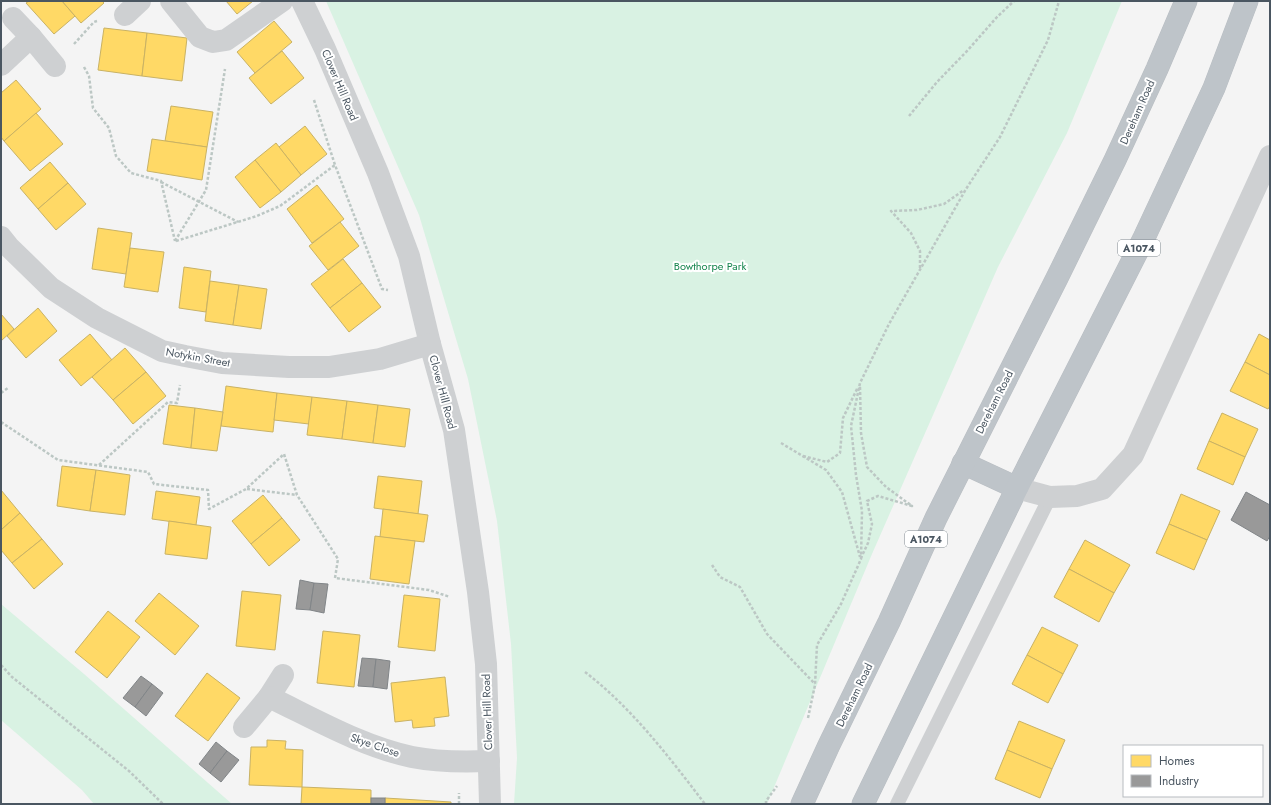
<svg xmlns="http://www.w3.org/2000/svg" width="1271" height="805" font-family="Jost,sans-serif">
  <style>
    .green { fill: #d9f2e3 }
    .homes { fill: #ffd966; stroke: #c9b264 }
    .industry { fill: #999; stroke: #818588 }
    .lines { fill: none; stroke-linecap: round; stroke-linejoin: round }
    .highway-casing { stroke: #b9bec3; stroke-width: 23 }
    .path { stroke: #bcc7c4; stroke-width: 2.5; stroke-dasharray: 3 2; stroke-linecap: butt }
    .lane { stroke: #ced0d2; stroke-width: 14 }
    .street { stroke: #ced0d2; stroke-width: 22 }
    .highway { stroke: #bec4c9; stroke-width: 22 }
    .labels { text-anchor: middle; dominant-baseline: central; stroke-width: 4; stroke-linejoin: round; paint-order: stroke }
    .shield { fill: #fff; stroke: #808990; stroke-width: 1 }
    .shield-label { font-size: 10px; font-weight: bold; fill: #4a5661 }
    .street-label { font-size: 11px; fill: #4a5661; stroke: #fff }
    .park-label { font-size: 11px; fill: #17864f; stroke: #fff }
  </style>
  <rect width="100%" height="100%" fill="#f4f4f4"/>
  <g class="green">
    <polygon points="326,1 1122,1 1067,133 998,267 872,554 767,804 514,804 517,758 511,644 497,521 468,379 419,215"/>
    <polygon points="1,604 84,674 232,804 94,804 82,790 1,720"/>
  </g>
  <g class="homes">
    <polygon points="29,1 62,1 75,16 54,34 26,3"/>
    <polygon points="62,1 102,1 104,3 81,23"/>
    <polygon points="226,1 253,1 237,14"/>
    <polygon points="274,21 292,42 255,73 237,52"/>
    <polygon points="104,28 147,33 142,76 98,70"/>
    <polygon points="147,33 187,38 182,81 142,76"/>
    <polygon points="282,51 304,78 271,104 249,78"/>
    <polygon points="16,80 41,109 4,141 1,137 1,93"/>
    <polygon points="171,106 213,112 207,147 165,141"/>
    <polygon points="36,113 63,144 30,171 4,141"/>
    <polygon points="305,126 327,154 301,175 279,147"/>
    <polygon points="152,139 207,147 202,180 147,171"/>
    <polygon points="276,143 301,175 281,192 255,160"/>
    <polygon points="255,160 281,192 260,208 235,177"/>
    <polygon points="50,162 68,183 38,209 20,188"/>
    <polygon points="68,183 86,204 56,230 38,209"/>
    <polygon points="317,185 344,219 312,243 287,209"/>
    <polygon points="340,222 359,246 328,270 309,246"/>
    <polygon points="98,228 132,233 126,274 92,269"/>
    <polygon points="130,248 164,252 158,292 124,287"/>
    <polygon points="343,259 362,283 330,308 311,284"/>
    <polygon points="184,267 211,271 206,312 179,308"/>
    <polygon points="210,281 239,285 233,325 205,321"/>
    <polygon points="362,283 381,307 349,332 330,308"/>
    <polygon points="239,285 267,289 261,329 233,325"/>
    <polygon points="38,308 57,331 26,358 7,336"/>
    <polygon points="1,314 14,329 1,341"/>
    <polygon points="90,334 112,360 81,386 59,360"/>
    <polygon points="1259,334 1270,340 1270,375 1245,362"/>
    <polygon points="125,348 146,372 113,400 92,377"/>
    <polygon points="1245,362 1270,375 1270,406 1268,409 1230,391"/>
    <polygon points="146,372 166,396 133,424 113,400"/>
    <polygon points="226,386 277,393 273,432 221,426"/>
    <polygon points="277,393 312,397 309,424 274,420"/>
    <polygon points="312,397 347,401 342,439 307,435"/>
    <polygon points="347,401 378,405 373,443 342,439"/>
    <polygon points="169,405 195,408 191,448 163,444"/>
    <polygon points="378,405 410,409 405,447 373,443"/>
    <polygon points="195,408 223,412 217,451 191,448"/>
    <polygon points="1222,413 1258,429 1245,457 1209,441"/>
    <polygon points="1209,441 1245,457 1233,485 1197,469"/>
    <polygon points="62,466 96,470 90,511 57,506"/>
    <polygon points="96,470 130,475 125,515 90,511"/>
    <polygon points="378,476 422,481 418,514 374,508"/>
    <polygon points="1,490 20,513 1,530"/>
    <polygon points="156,491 200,497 196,525 152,519"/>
    <polygon points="1181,494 1220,511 1207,540 1169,524"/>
    <polygon points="263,495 282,518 251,544 232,521"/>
    <polygon points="383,509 428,515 424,542 380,537"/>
    <polygon points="20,513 42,539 12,563 1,550 1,530"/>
    <polygon points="282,518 300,540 269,566 251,544"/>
    <polygon points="169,521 211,527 207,559 165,554"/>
    <polygon points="1169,524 1207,540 1194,570 1156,553"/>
    <polygon points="375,536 415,541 409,584 370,579"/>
    <polygon points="42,539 63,564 34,589 12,563"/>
    <polygon points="1085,540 1130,565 1114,593 1069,569"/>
    <polygon points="1069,569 1114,593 1099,622 1054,597"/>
    <polygon points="242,591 281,595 275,650 236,646"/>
    <polygon points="159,593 199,626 175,655 135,621"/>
    <polygon points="404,595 440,599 435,651 398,647"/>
    <polygon points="108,611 140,637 107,678 75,652"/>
    <polygon points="1042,627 1078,645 1063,674 1027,655"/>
    <polygon points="323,631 360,635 354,687 317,683"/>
    <polygon points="1027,655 1063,674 1048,703 1012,684"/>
    <polygon points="207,673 240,698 208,741 175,716"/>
    <polygon points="445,677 449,716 434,718 435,726 413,728 412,720 395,722 391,683"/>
    <polygon points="1019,721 1065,740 1052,769 1007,750"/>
    <polygon points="267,740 286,741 285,749 303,750 302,787 249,785 251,747 267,747"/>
    <polygon points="1007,750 1052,769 1040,798 995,779"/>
    <polygon points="302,787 371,790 371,804 301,804"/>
    <polygon points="385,798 451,802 451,804 385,804"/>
  </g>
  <g class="industry">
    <polygon points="1246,492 1270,505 1270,536 1267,541 1231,520"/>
    <polygon points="300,580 314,583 310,610 296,609"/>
    <polygon points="314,583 328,584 324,613 310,610"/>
    <polygon points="362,658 376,659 373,687 358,686"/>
    <polygon points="376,659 390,661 387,689 373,687"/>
    <polygon points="141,676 152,684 135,707 123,698"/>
    <polygon points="152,684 163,693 146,716 135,707"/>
    <polygon points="216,742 227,751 210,773 199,764"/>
    <polygon points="227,751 239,760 221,782 210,773"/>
    <rect x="371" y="798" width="14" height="6"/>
  </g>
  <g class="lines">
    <defs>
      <g id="highway">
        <polyline points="963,463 1017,488"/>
        <polyline points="802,804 829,745 889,622 936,518 1057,278 1115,160 1157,69 1186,1"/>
        <polyline points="863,804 1017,488 1143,240 1214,88 1247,1"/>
      </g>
    </defs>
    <use href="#highway" class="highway-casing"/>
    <g class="path">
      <polyline points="74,44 94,22 97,21"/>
      <polyline points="84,67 89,76 93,108 109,128 116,156 131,173 161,181 175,241"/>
      <polyline points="314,100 335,165 382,289 388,290"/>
      <polyline points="909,116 937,82 968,50 997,17 1014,1"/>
      <polyline points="161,182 238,222"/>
      <polyline points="175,241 206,190 225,69"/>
      <polyline points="176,241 257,216 280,206 335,165"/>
      <polyline points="920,268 920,251 911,233 891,211 917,210 944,204 964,190"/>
      <polyline points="860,387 861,433 867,467 886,487 912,506 878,496 867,501 872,524 868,543 861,558"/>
      <polyline points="1,393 8,388"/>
      <polyline points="1,422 58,460 148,472 154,484 208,490 209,509 246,489 284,454 297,495 338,559 335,578 429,590 450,597"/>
      <polyline points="781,443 826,470 842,492 860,557"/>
      <polyline points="803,456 827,462 840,453 843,418 858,387"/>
      <polyline points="99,465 168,402 177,403 180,385"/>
      <polyline points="247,489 297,495"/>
      <polyline points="712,565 720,577 740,587 767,634 815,684"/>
      <polyline points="1,665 12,677 129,771 163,804"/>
      <path d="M585 672C632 708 669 757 705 804"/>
      <polyline points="808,718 815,685 817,645 841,604 861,559 862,511 856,475 851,426 860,383 889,324 966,189 1000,137 1048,40 1059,1"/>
      <polyline points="459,804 459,793"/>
      <polyline points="766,804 766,801 777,786"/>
    </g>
    <polyline class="lane" points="897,804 1050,497"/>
    <g class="street">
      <polyline points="171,1 200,37 213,42 226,40 282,1"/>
      <polyline points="302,1 325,49 378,173 409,256 430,344 454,430 478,592 486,664 490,804"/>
      <polyline points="125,15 140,1"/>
      <polyline points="13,18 31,37"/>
      <polyline points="1,65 31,37 55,66"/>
      <polyline points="1,237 9,247 51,288 97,318 162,351 185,356 222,363 289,367 329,367 380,359 430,344"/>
      <polyline points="1017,488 1050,497 1077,496 1102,489 1133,455 1270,156"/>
      <polyline points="269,697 283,675"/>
      <path d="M244 727 269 697C315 719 361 746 412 757 437 762 464 762 489 761"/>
    </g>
    <use href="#highway" class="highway"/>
  </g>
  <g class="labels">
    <g class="shield">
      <rect x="1118" y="240" width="42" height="16" rx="3"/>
      <rect x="905" y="531" width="42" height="16" rx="3"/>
    </g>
    <g class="shield-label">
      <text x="1139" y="248">A1074</text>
      <text x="926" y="539">A1074</text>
    </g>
    <g class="street-label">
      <text transform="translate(340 85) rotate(67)">Clover Hill Road</text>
      <text transform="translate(1137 112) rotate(-66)">Dereham Road</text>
      <text transform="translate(198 357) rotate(10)">Notykin Street</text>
      <text transform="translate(443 392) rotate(75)">Clover Hill Road</text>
      <text transform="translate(994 402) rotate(-63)">Dereham Road</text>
      <text transform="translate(854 695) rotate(-64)">Dereham Road</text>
      <text transform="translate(487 712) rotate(-92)">Clover Hill Road</text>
      <text transform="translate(375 745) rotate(19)">Skye Close</text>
    </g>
    <g class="park-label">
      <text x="710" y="266">Bowthorpe Park</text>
    </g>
  </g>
  <rect width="1271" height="805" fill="none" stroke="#4a5661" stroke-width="4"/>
  <rect x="1123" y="745" width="140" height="52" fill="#ffffff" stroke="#b7bbc0"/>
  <rect x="1131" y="755" width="20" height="12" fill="#ffd966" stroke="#b7bbc0"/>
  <text x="1159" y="765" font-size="12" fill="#4a5661">Homes</text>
  <rect x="1131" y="775" width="20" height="12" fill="#999999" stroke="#b7bbc0"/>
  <text x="1159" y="785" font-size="12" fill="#4a5661">Industry</text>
</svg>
